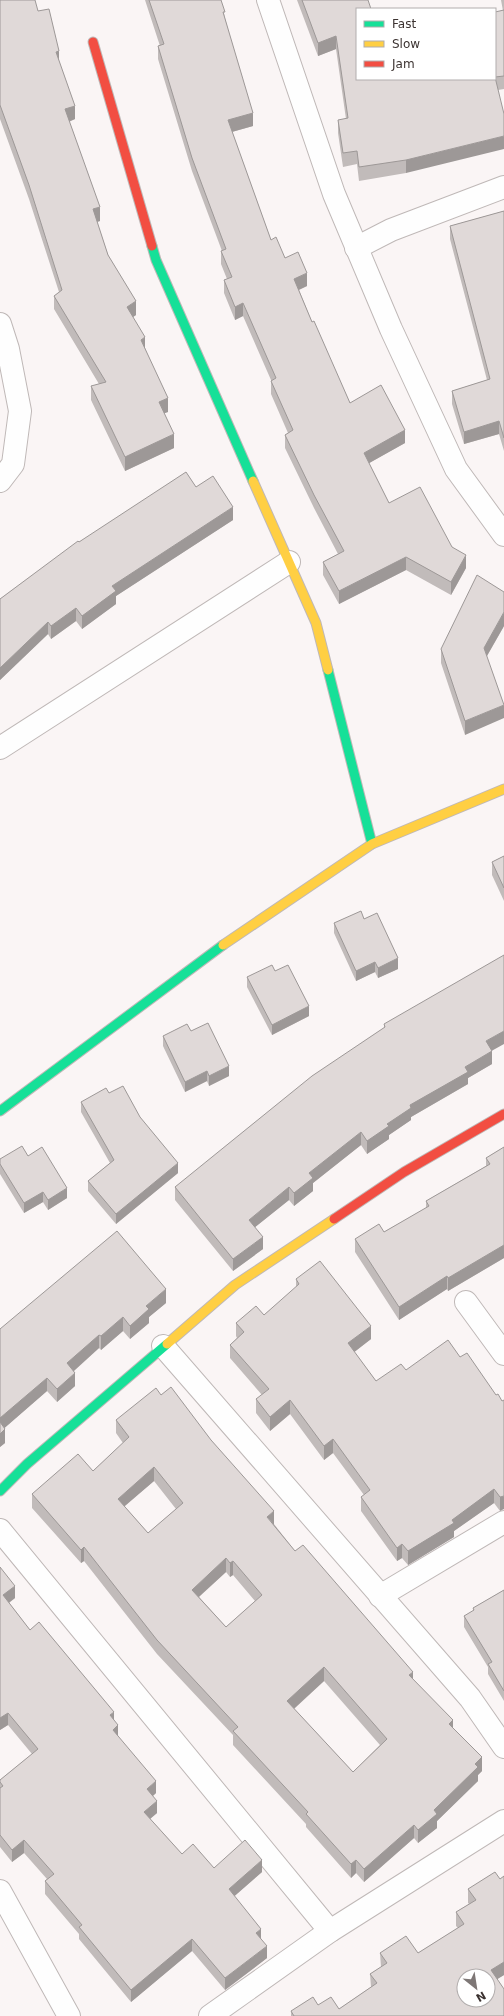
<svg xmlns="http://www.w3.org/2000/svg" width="504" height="2016" font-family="'DejaVu Sans',sans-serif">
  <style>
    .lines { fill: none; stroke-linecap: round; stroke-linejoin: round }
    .street-casing { stroke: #bfb8b7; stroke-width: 24 }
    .fast-casing { stroke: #bfb8b7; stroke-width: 11 }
    .slow-casing { stroke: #bfb8b7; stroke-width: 11 }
    .jam-casing { stroke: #bfb8b7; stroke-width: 11 }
    .street { stroke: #fefefe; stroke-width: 22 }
    .fast { stroke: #16e098; stroke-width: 9 }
    .slow { stroke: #ffcf43; stroke-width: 9 }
    .jam { stroke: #f24e42; stroke-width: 9 }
    .wall { fill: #c1bbba; fill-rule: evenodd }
    .shaded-wall { fill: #9d9897 }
    .building { fill: #e0d9d8; stroke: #9d9897; fill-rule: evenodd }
  </style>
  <rect width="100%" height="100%" fill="#faf5f5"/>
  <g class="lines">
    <defs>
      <g id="street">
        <polyline points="268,0 334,194 391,329 456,469 504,535"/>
        <polyline points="356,248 391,230 504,187"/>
        <polyline points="0,324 8,349 20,411 13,464 0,481"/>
        <polyline points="0,748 289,562"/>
        <polyline points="466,1302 504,1354"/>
        <polyline points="163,1346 470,1698 504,1747"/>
        <polyline points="0,1530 330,1931"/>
        <polyline points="380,1596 504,1522"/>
        <polyline points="0,1891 69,2016"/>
        <polyline points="210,2016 330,1931 504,1821"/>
      </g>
      <g id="fast">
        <polyline points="152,246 156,260 253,481"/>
        <polyline points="328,670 372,844"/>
        <polyline points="0,1111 223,945"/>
        <polyline points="0,1491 27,1464 167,1344"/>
      </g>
      <g id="slow">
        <polyline points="253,481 316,623 328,670"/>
        <polyline points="223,945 372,844 504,789"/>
        <polyline points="167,1344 235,1285 334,1219"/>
      </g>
      <g id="jam">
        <polyline points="93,42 152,246"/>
        <polyline points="334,1219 404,1172 504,1114"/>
      </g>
    </defs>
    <use href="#street" class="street-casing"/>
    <use href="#fast" class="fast-casing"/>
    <use href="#slow" class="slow-casing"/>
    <use href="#jam" class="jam-casing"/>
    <use href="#street" class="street"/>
    <use href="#fast" class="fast"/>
    <use href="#slow" class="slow"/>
    <use href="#jam" class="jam"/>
  </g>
  <g class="wall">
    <polygon points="0,0 38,11 59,62 75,119 69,122 100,221 97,222 108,255 136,315 133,317 145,348 168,412 164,413 174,448 125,471 91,400 91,386 99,384 54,309 54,296 59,292 29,199 0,119"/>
    <polygon points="145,0 221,0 225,18 253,126 232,132 271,240 307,286 299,290 312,322 350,403 405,443 369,463 389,503 452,547 466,568 451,595 406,570 339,604 323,575 323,562 338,554 314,508 285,448 285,435 288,433 271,394 271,380 243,316 235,320 224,293 224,280 227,279 221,264 221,251 222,251 192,171 158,59 158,46 160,46"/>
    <polygon points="297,0 368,0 357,79 503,11 501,0 504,0 504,89 498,90 406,173 359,181 357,164 343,167 338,133 338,120 346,119 336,49 318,56"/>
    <polygon points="504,211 504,451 499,434 464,444 452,404 452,391 487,380 450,239 450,226"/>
    <polygon points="196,487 233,520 116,596 116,604 82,629 76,621 51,639 48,634 0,680 0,599 79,542"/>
    <polygon points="504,626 487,656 465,735 441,663 441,649"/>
    <polygon points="504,856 504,901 492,875 492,862"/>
    <polygon points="364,919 398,969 378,978 375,972 356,981 334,933 334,923"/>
    <polygon points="275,971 309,1016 272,1035 247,987 247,977"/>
    <polygon points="384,1024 492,1051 492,1064 468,1078 468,1084 411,1117 411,1120 389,1135 389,1139 367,1154 361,1145 313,1183 313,1191 294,1206 289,1200 255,1227 263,1249 233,1271 175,1200 175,1187 384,1028"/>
    <polygon points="191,1031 229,1076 209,1086 207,1081 185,1092 163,1046 163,1036"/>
    <polygon points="109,1093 140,1117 178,1173 116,1224 88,1191 88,1181 110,1163 81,1112 81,1102"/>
    <polygon points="504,1147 504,1258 448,1291 447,1289 399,1320 355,1252 355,1239 384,1232 426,1208 426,1201 486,1166 486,1158"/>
    <polygon points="28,1156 67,1198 48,1210 43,1202 24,1213 0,1174 0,1159"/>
    <polygon points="296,1279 371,1339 354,1352 376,1381 406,1370 460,1357 496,1395 502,1401 500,1511 494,1503 454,1531 454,1537 408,1565 402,1558 397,1561 361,1511 361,1497 364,1495 333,1453 324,1460 290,1414 270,1431 256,1413 256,1399 262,1395 230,1358 230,1345 237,1338 236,1336 236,1323 264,1315 296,1288"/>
    <polygon points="166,1303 149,1317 149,1323 130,1339 123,1331 101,1350 99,1348 74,1371 75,1386 57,1402 47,1391 4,1428 5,1443 0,1447 0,1329"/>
    <path d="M116 1420 274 1524 295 1551 413 1680 453 1728 482 1771 478 1775V1781L437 1821V1828L418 1843 414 1838 364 1882 356 1873 351 1878 306 1827V1824L233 1745V1735L157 1654 84 1561 81 1563 32 1508V1494L93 1471 123 1443 116 1433ZM154 1481 176 1509 148 1533 124 1506ZM226 1572 230 1577 233 1575 255 1601 226 1627 199 1597ZM324 1681 380 1745 353 1772 294 1709Z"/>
    <polygon points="0,1567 15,1598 9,1603 30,1630 114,1720 118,1736 156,1793 153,1796 157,1813 150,1819 182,1854 214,1868 262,1872 234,1896 261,1939 267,1958 225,1990 192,1951 131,2002 79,1939 79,1934 45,1894 45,1881 47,1879 24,1853 12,1862 0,1847 0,1780 32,1754 8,1725 0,1730"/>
    <polygon points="504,1590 504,1701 488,1674 488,1667 464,1627 464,1616 473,1611 473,1608"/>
    <polygon points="504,1876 504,1975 497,1979 504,2016 291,2016 291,2011 318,2005 339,2009 371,1987 370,1974 381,1967 380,1953 418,1953 458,1928 456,1926 456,1912 469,1904 468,1903 468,1889 500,1879"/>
  </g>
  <g class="shaded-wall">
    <polygon points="336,36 336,49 318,56 318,43"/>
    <polygon points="59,51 59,64 56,52"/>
    <polygon points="75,106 75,119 65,123 65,109"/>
    <polygon points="253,113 253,126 228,133 228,120"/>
    <polygon points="504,136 504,149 406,173 406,160"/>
    <polygon points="100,207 100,221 93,223 93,209"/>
    <polygon points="307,273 307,286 294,292 294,279"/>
    <polygon points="136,301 136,315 127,321 127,307"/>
    <polygon points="243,303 243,316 235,320 235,307"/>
    <polygon points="145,337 145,351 141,340"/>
    <polygon points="168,398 168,412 159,415 159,402"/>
    <polygon points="499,421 499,434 464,444 464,432"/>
    <polygon points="405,430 405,443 364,466 364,453"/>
    <polygon points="174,434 174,448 125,471 125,457"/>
    <polygon points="233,507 233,520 116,596 116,604 82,629 82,616 112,586"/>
    <polygon points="466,555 466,568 451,595 451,582"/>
    <polygon points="406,557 406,570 339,604 339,591"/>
    <polygon points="76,608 76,621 51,639 51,626"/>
    <polygon points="504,612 504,626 484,661 484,648"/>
    <polygon points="48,622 48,634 0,680 0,668"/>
    <polygon points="504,705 504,718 465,735 465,721"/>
    <polygon points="398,958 398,969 378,978 378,968"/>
    <polygon points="375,962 375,972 356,981 356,971"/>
    <polygon points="309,1006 309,1016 272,1035 272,1025"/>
    <polygon points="504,1031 504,1044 486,1054 486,1041"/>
    <polygon points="492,1051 492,1064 468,1078 468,1084 411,1117 411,1120 389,1135 389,1139 367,1154 367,1141 387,1124 410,1105 465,1067"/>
    <polygon points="229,1066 229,1076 209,1086 209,1076"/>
    <polygon points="207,1071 207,1081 185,1092 185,1082"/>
    <polygon points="361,1132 361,1145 313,1183 313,1191 294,1206 294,1193 309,1173"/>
    <polygon points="178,1163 178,1173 116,1224 116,1214"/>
    <polygon points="289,1187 289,1200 249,1232 249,1220"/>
    <polygon points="67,1188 67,1198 48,1210 48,1200"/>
    <polygon points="43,1192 43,1202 24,1213 24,1203"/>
    <polygon points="263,1237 263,1249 233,1271 233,1259"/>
    <polygon points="504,1245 504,1258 448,1291 448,1278"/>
    <polygon points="447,1276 447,1289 399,1320 399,1307"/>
    <polygon points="166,1289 166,1303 149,1317 149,1323 130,1339 130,1326 146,1306"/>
    <polygon points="123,1317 123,1331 101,1350 101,1336"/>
    <polygon points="371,1326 371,1339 348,1357 348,1343"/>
    <polygon points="99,1335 99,1348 67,1377 67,1363"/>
    <polygon points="75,1373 75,1386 57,1402 57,1389"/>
    <polygon points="47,1378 47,1391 0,1432 0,1418"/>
    <polygon points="290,1400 290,1414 270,1431 270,1417"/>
    <polygon points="5,1429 5,1443 0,1447 0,1434"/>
    <polygon points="333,1439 333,1453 324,1460 324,1446"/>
    <polygon points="154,1467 154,1481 118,1512 118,1499"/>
    <polygon points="494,1489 494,1503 454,1531 454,1537 408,1565 408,1551"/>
    <polygon points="504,1496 504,1509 500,1511 500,1497"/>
    <polygon points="274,1511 274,1525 267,1517"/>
    <polygon points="402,1544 402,1558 397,1561 397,1548"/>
    <polygon points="84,1547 84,1561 81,1563 81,1550"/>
    <polygon points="226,1558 226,1572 192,1603 192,1590"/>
    <polygon points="233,1561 233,1575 230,1577 230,1563"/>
    <polygon points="15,1586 15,1598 3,1607 3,1595"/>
    <polygon points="324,1667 324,1681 287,1715 287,1701"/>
    <polygon points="413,1672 413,1685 409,1675"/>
    <polygon points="114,1712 114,1724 110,1715"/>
    <polygon points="8,1713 8,1725 0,1730 0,1718"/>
    <polygon points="453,1720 453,1734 449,1724"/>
    <polygon points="118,1725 118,1737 113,1730"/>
    <polygon points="482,1757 482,1771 478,1775 478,1781 437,1821 437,1828 418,1843 418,1830 434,1810 475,1764"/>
    <polygon points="156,1781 156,1793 147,1801 147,1789"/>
    <polygon points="157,1801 157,1813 144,1824 144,1812"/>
    <polygon points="414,1825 414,1838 364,1882 364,1869"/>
    <polygon points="24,1840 24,1853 12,1862 12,1850"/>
    <polygon points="262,1860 262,1872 229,1901 229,1889"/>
    <polygon points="356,1860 356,1873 351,1878 351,1864"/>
    <polygon points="261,1929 261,1941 256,1933"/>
    <polygon points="192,1939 192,1951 131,2002 131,1990"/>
    <polygon points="267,1946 267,1958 225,1990 225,1978"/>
    <polygon points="504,1962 504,1975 491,1983 491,1970"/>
  </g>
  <g class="building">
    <polygon points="0,0 35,0 38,11 49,9 59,51 56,52 75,106 65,109 100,207 93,209 108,255 136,301 127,307 145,337 141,340 168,398 159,402 174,434 125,457 91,386 106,382 54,296 62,290 29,185 0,105"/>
    <polygon points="149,0 221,0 225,12 223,12 253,113 228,120 271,240 276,237 285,258 298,252 307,273 294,279 312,322 314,321 350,403 381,385 405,430 364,453 389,503 420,487 452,547 466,555 451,582 406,557 339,591 323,562 344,551 314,495 285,435 293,430 271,381 276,378 243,303 235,307 224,280 232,277 221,251 226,249 192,158 158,46 164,44"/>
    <polygon points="302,0 368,0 371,9 357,9 357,79 495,79 495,12 504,10 504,76 495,77 504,114 504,136 406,160 359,167 357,151 343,153 338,120 348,118 336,36 318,43"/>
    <polygon points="504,211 504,438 499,421 464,432 452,391 490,379 450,226"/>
    <polygon points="186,472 196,487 213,476 233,507 112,586 116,591 82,616 76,608 51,626 48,622 0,668 0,599 78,541 79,542"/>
    <polygon points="477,575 504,592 504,612 484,648 504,705 465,721 441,649"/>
    <polygon points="504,856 504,888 492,862"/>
    <polygon points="361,911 364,919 377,913 398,958 378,968 375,962 356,971 334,923"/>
    <polygon points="504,955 504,1031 486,1041 492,1051 465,1067 468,1072 410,1105 411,1108 387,1124 389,1126 367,1141 361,1132 309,1173 313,1178 294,1193 289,1187 249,1220 263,1237 233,1259 175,1187 312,1076 385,1027 384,1024"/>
    <polygon points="272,965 275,971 288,965 309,1006 272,1025 247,977"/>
    <polygon points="208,1023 229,1066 209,1076 207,1071 185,1082 163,1036 187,1024 191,1031"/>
    <polygon points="123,1086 140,1117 178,1163 116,1214 88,1181 114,1160 81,1102 106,1088 109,1093"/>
    <polygon points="22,1146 28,1156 42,1147 67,1188 48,1200 43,1192 24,1203 0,1164 0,1159"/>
    <polygon points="504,1147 504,1245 448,1278 447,1276 399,1307 355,1239 379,1224 384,1232 429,1206 426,1201 490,1164 486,1158"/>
    <polygon points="117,1231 166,1289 146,1306 149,1309 130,1326 123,1317 101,1336 99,1335 67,1363 75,1373 57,1389 47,1378 0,1418 0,1329"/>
    <polygon points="320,1261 371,1326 348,1343 376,1381 401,1364 406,1370 448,1340 460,1357 467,1353 496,1395 498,1394 502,1401 504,1400 504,1496 500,1497 494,1489 452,1520 454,1523 408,1551 402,1544 397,1548 361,1497 370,1490 333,1439 324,1446 290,1400 270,1417 256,1399 269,1389 230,1345 244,1332 236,1323 256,1306 264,1315 299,1284 296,1279"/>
    <path d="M171 1387 211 1440 274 1511 267 1517 295 1551 303 1545 413 1672 409 1675 453 1720 449 1724 482 1757 475 1764 478 1767 434 1810 437 1814 418 1830 414 1825 364 1869 356 1860 351 1864 306 1814 308 1812 233 1731 238 1727 157 1640 84 1547 81 1550 32 1494 78 1454 93 1471 129 1437 116 1420 156 1388 161 1395ZM154 1467 183 1503 148 1533 118 1499ZM226 1558 230 1563 233 1561 262 1595 226 1627 192 1590ZM324 1667 387 1739 353 1772 287 1701Z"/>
    <polygon points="0,1422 5,1429 0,1434"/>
    <polygon points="0,1567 15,1586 3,1595 30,1630 39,1622 114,1712 110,1715 118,1725 113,1730 156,1781 147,1789 157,1801 144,1812 182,1854 193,1844 214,1868 245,1840 262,1860 229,1889 261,1929 256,1933 267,1946 225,1978 192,1939 131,1990 79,1927 82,1925 45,1881 54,1874 24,1840 12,1850 0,1835 0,1788 3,1786 0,1782 0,1780 38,1749 8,1713 0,1718"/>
    <polygon points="504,1590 504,1691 488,1664 492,1662 464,1616 474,1610 473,1608"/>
    <path d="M495 1872 500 1879 504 1876V1962L491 1970 504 1989V2016H294L291 2011 313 1997 318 2005 331 1997 339 2009 377 1983 370 1974 387 1963 380 1953 406 1936 418 1953 464 1924 456 1912 476 1900 468 1889ZM464 1976H488V2000H464Z"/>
  </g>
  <rect x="356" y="8" width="140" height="72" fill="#ffffff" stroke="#b1adad"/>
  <rect x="364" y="21" width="20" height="6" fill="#16e098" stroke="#b1adad"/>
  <text x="392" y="28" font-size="12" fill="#3c3331">Fast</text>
  <rect x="364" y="41" width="20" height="6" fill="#ffcf43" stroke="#b1adad"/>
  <text x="392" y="48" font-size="12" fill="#3c3331">Slow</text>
  <rect x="364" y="61" width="20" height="6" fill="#f24e42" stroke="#b1adad"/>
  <text x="392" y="68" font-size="12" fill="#3c3331">Jam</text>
  <g transform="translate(476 1988) rotate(150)"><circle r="19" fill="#ffffff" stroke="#b1adad"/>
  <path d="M0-3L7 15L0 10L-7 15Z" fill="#7e7776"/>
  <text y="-6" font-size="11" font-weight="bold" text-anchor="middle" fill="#3c3331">N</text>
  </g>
</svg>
